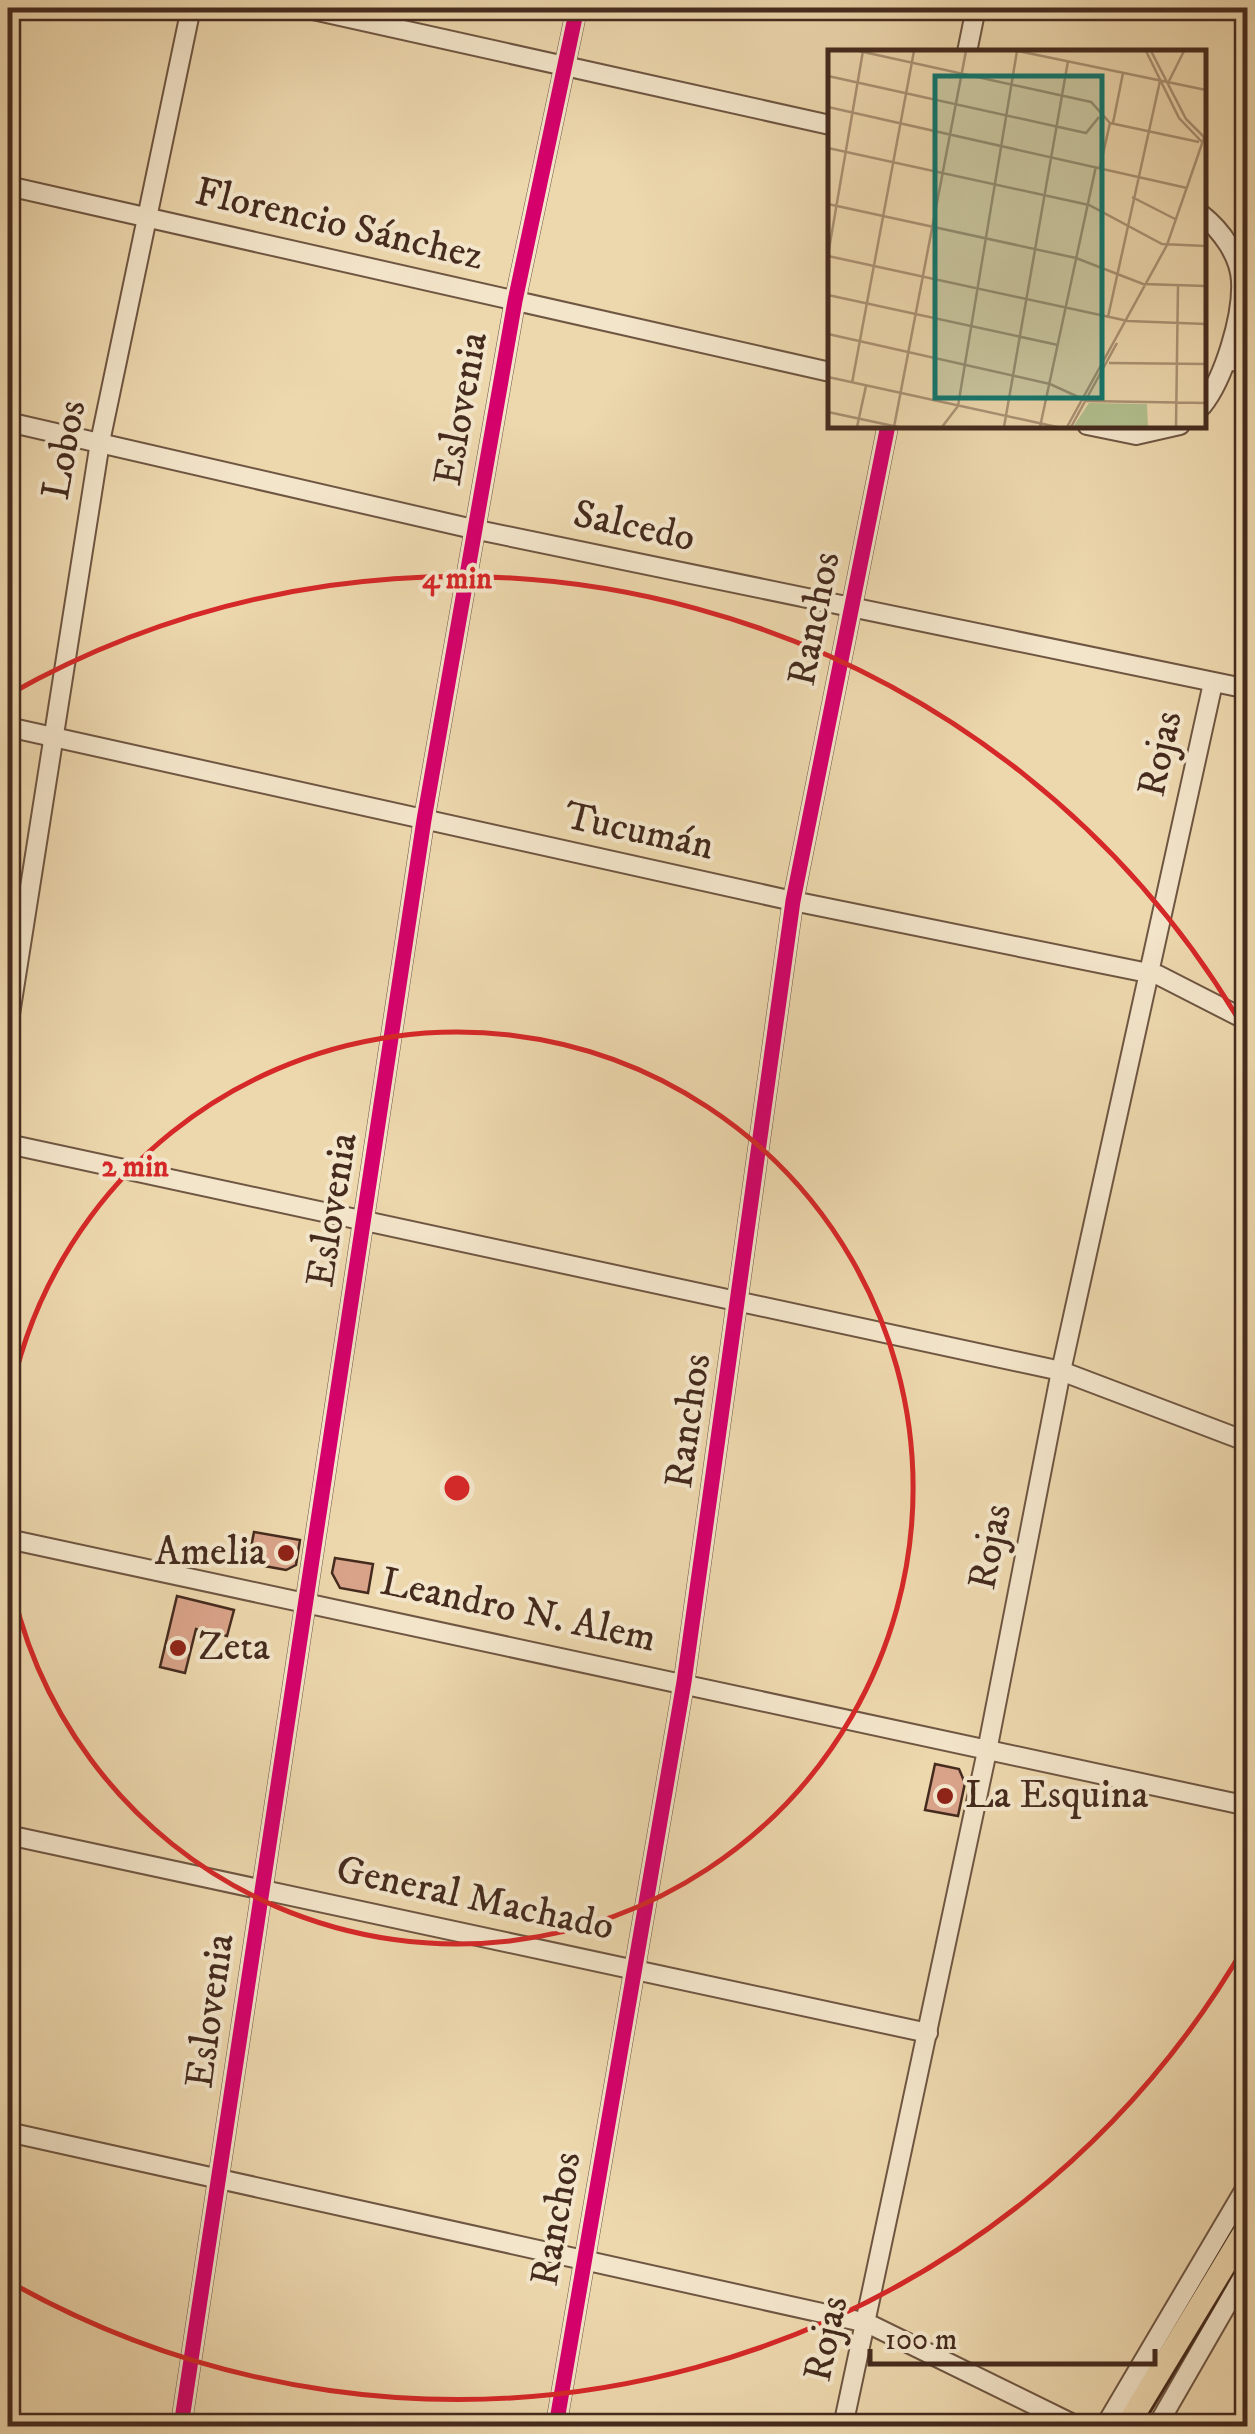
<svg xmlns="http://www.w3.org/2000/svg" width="1255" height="2434" font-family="'IM FELL DW Pica',serif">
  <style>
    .building { fill: #d9a389; stroke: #452b1e; stroke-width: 2.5 }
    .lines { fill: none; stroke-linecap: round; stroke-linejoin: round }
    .minor-casing { stroke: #6f5642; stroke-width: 22 }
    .major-casing { stroke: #452b1e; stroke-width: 28 }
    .minor { stroke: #f3e5ca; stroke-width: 18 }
    .major { stroke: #edd7ad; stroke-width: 22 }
    .cycleway-casing { stroke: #f3e5ca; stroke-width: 21 }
    .cycleway { stroke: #d6006c; stroke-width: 15 }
    .ring { fill: none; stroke: #d62828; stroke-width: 5 }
    .poi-dot { fill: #8f2418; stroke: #f3e5ca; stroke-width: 4 }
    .labels { text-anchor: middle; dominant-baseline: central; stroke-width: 8; stroke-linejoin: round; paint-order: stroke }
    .street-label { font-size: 40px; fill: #452b1e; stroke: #f3e5ca }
    .poi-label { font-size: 40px; fill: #452b1e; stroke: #f3e5ca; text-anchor: start }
    .inset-road { fill: none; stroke: #aa9274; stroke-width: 2.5 }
    .view { fill: #0f766e; fill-opacity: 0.15; stroke: #0f766e; stroke-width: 5 }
    .inset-edge { fill: none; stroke: #452b1e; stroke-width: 5 }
    .centre { fill: #d62828; stroke: #f3e5ca; stroke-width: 5 }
    .ring-label { font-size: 30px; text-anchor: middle; font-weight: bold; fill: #d62828; stroke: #f3e5ca; stroke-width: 8; stroke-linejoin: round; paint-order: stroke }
  </style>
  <rect width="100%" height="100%" fill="#edd7ad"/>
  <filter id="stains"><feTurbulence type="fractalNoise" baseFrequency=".002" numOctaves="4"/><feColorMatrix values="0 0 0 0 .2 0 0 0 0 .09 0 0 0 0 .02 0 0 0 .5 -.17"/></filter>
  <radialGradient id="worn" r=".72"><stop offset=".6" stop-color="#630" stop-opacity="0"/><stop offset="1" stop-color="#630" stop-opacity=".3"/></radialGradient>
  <g class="building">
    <polygon points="254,1532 300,1540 296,1565 286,1570 248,1563"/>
    <polygon points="335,1558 373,1564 368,1593 340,1588 332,1573"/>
    <polygon points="177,1596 234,1610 227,1636 196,1629 185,1673 160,1667"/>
    <polygon points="935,1764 959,1769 965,1783 958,1816 925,1810"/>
  </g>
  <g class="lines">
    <defs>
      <g id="minor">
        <polyline points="304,8 830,125"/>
        <polyline points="967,52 976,8"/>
        <polyline points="8,186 830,372"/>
        <path d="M1202 215C1221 230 1240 256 1241 281 1243 316 1224 379 1202 406"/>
        <polyline points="1227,360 1248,364"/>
        <polyline points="8,422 473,529 1248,689"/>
        <polyline points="1087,425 1136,435 1180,425"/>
        <polyline points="8,727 793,901 1158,975 1248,1021"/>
        <polyline points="8,1027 100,442 191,8"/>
        <polyline points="8,1144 1061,1371 1248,1442"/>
        <polyline points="8,1539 1248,1806"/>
        <polyline points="8,1835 928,2033"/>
        <polyline points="8,2132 867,2323 1077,2426"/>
        <polyline points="181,2426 424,820 515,301 577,8"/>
        <polyline points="556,2426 684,1682 793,901 888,425"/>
        <polyline points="843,2426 987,1751 1061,1371 1213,683"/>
        <polyline points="1105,2426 1248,2184"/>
        <polyline points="1157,2426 1248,2268"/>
      </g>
      <polyline id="major" points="1127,2426 1248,2226"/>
    </defs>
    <use href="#minor" class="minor-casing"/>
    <use href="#major" class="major-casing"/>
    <use href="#minor" class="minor"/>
    <use href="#major" class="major"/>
    <defs>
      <g id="cycleway">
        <polyline points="181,2426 424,820 515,301 577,8"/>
        <polyline points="556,2426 684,1682 793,901 888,425"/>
      </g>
    </defs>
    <use href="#cycleway" class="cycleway-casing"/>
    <use href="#cycleway" class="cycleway"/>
  </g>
  <g class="ring">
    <path d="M8 1409A456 456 0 1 1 8 1567"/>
    <path d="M1246 1944A911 911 0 0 1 8 2281M8 695A911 911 0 0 1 1246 1032"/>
  </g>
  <g class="poi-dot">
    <circle cx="286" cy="1553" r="10"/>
    <circle cx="178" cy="1648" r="10"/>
    <circle cx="945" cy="1796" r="10"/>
  </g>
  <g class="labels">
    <g class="street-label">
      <text transform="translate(339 225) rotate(13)">Florencio Sánchez</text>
      <text transform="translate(462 409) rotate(-80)">Eslovenia</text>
      <text transform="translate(65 450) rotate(-80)">Lobos</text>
      <text transform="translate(634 527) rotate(12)">Salcedo</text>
      <text transform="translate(815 619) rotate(-79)">Ranchos</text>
      <text transform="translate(1161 754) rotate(-78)">Rojas</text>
      <text transform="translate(639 832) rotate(12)">Tucumán</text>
      <text transform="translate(333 1210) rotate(-81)">Eslovenia</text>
      <text transform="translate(689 1421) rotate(-82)">Ranchos</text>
      <text transform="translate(991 1547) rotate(-79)">Rojas</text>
      <text transform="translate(518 1611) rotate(12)">Leandro N. Alem</text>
      <text transform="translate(475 1899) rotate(12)">General Machado</text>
      <text transform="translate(211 2011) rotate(-82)">Eslovenia</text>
      <text transform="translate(557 2219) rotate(-80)">Ranchos</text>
      <text transform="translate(827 2339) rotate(-78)">Rojas</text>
    </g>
    <g class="poi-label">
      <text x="266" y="1553" text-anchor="end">Amelia</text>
      <text x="198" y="1648">Zeta</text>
      <text x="965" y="1796">La Esquina</text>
    </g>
  </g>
  <g transform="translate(828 50)">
    <rect width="378" height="378" fill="#edd7ad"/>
    <path d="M261 353 319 354 320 377H245Z" fill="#b2bf8f"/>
    <path class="inset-road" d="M31 1 263 52 282 73 272 117M190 1 378 40M318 1 351 68 374 92M323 1 358 69 377 88M0 26 258 83 271 67M341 31 356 1M0 57 359 138M282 73 371 92M285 73 295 23M0 98 261 155 334 194 378 196M304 147 349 170M0 154 248 208 315 234 378 236M0 205 35 1M0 206 300 271 378 274M0 245 230 295M280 267 332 31M0 284 222 334 259 351 378 353M281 313 378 314M0 327 229 377M24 333 86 1M0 362 70 377M29 377 38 336M66 377 138 1M114 377 130 356 189 1M176 377 240 11M212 377 268 116M239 377 339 195 378 82M243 377 289 293M348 377 350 235"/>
    <path class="view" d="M107 26H274V348H107Z"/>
    <rect width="378" height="378" class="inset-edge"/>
  </g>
  <circle cx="457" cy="1488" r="15" class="centre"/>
  <g class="ring-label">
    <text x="457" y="588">4 min</text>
    <text x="135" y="1176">2 min</text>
  </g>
  <rect width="1255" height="2434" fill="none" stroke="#edd7ad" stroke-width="40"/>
  <rect x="10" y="10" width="1235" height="2414" fill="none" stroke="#452b1e" stroke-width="5"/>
  <rect x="20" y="20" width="1215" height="2394" fill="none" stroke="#452b1e" stroke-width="2.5"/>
  <path d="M870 2349v15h285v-15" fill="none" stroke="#452b1e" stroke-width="5"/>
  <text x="885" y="2349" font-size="30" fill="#452b1e" stroke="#f3e5ca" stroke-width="8" paint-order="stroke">100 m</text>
  <rect width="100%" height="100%" filter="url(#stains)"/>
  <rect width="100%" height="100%" fill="url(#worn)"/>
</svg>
